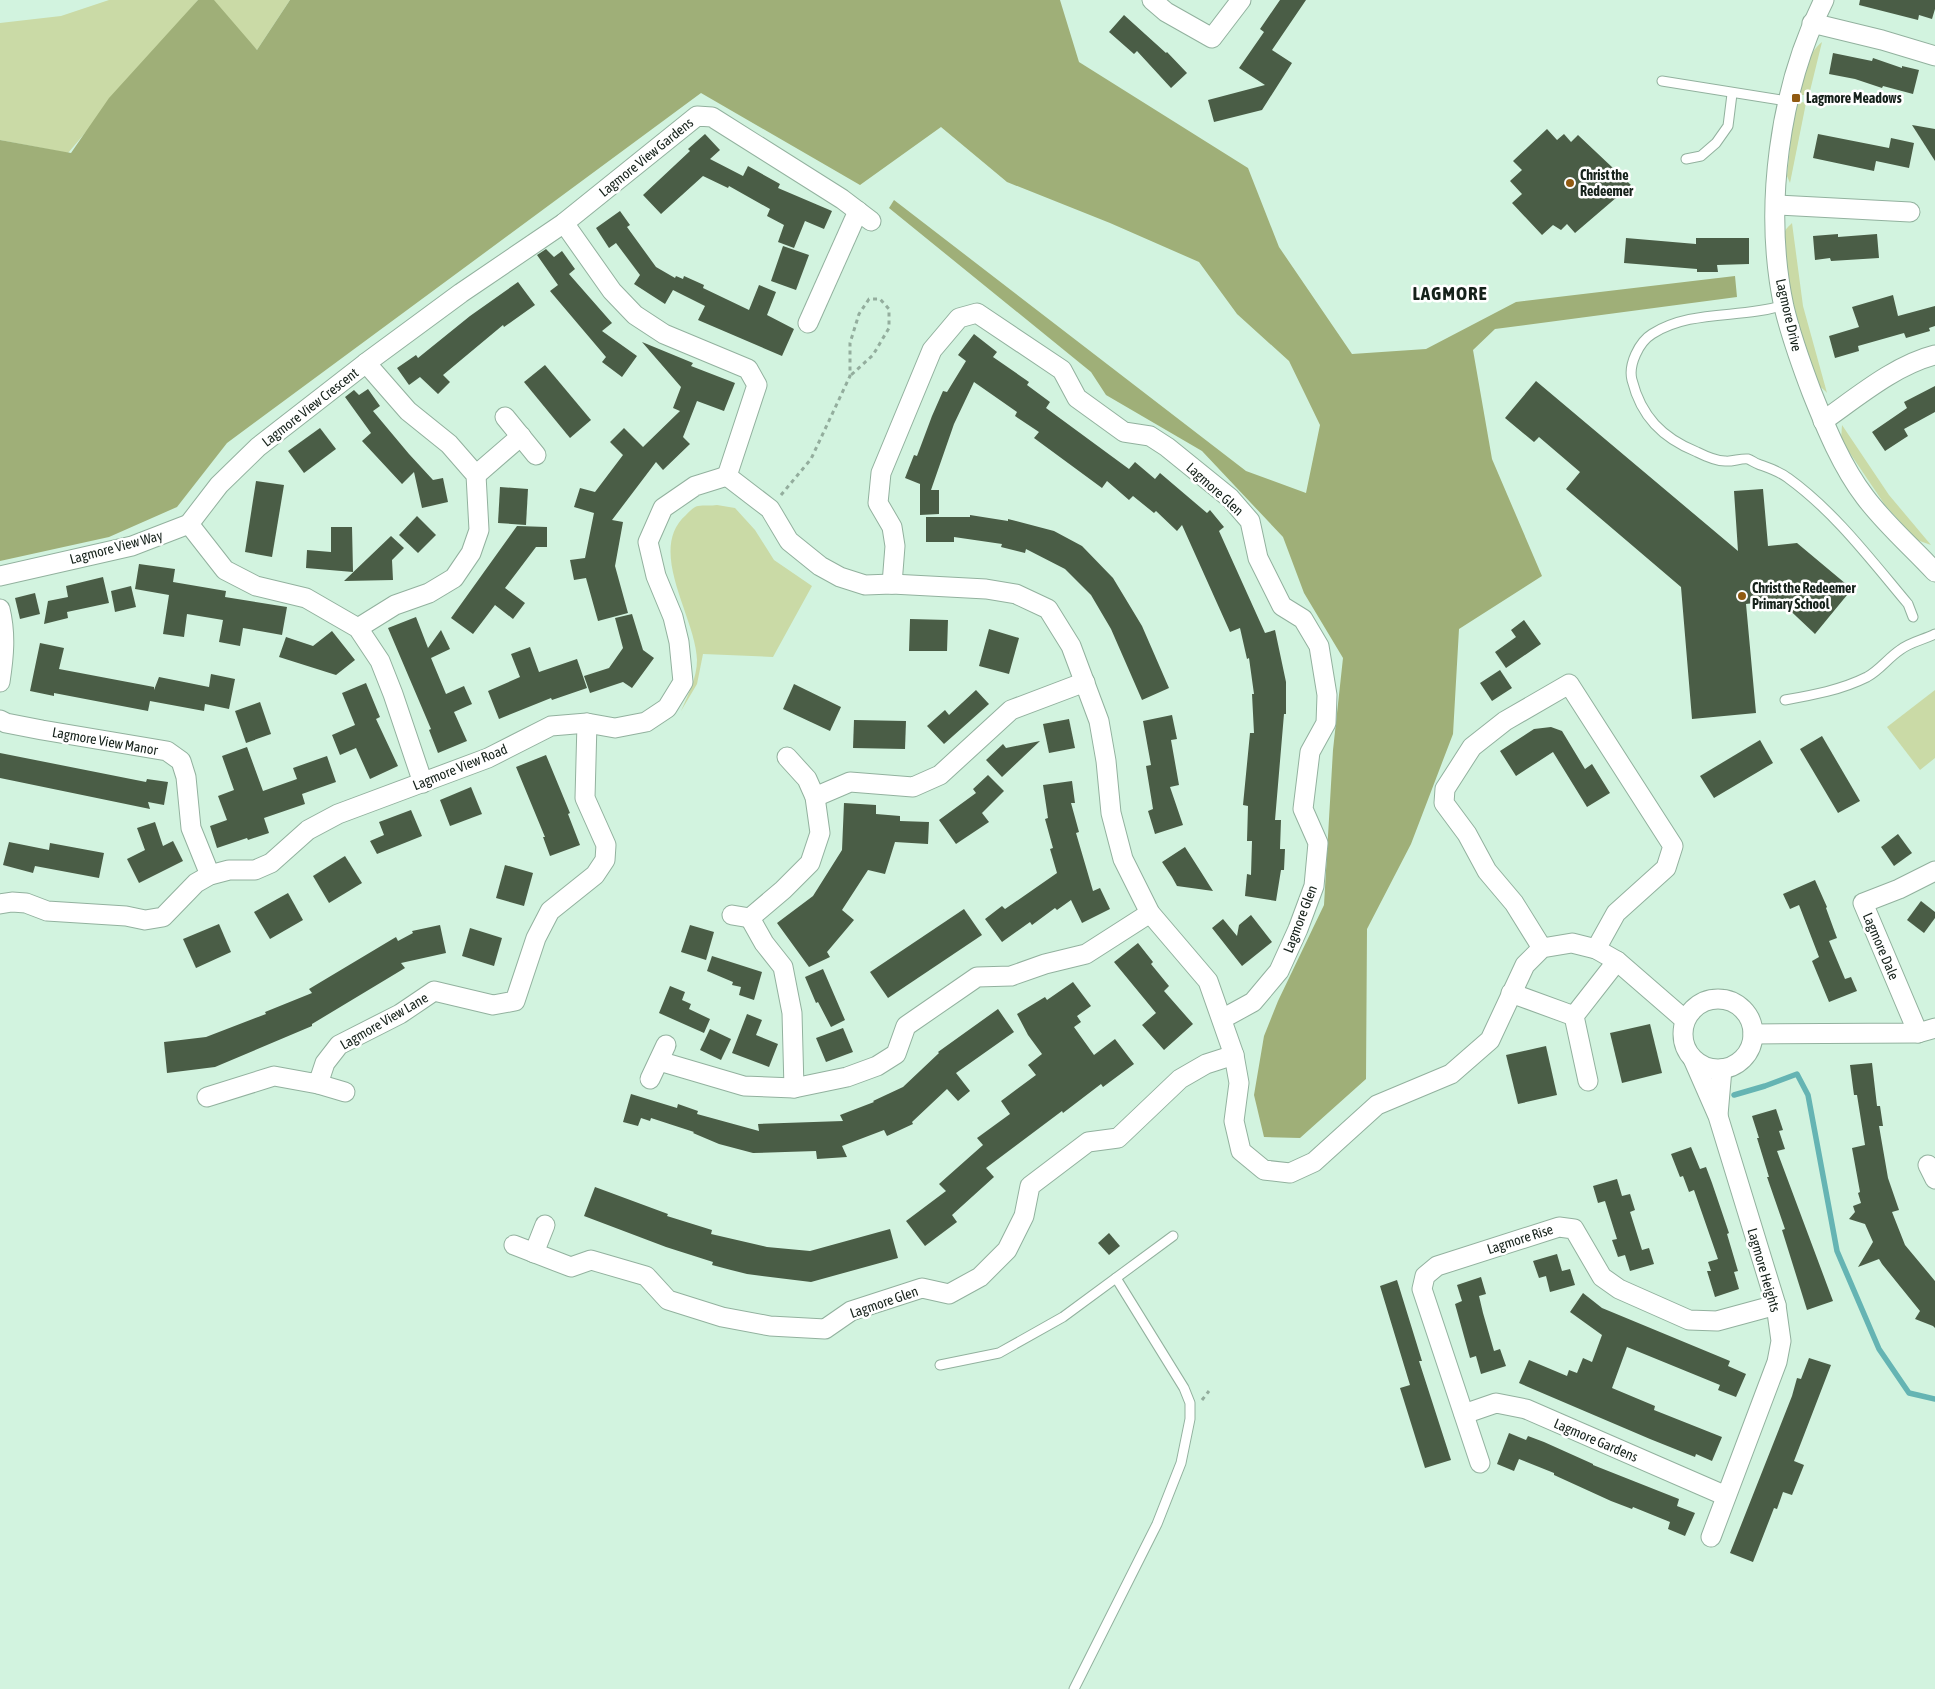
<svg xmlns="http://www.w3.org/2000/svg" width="1935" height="1689" font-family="'Asap Condensed',sans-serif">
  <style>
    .green { fill: #cadaa6 }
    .forest { fill: #9faf78 }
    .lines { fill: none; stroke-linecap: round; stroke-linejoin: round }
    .stream { stroke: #65b4b3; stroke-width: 5.5 }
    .building { fill: #4a5d46 }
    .lane-casing { stroke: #92b19e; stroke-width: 11 }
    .street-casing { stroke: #92b19e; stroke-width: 21 }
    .path { stroke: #93ad9d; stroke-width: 3; stroke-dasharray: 4 4; stroke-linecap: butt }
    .lane { stroke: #fff; stroke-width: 9 }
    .street { stroke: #fff; stroke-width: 19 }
    .poi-dot { fill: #915a11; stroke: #fff; stroke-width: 2 }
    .labels { text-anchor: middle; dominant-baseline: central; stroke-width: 5; stroke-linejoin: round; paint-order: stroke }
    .poi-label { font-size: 14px; font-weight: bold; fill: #15211a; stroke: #fff; text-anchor: start }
    .street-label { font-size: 14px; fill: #15211a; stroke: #fff }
    .district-label { font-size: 19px; font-weight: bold; letter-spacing: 1px; fill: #15211a; stroke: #fff }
  </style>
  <rect width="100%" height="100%" fill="#d2f3df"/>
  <g class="green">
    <polygon points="109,0 198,0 68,153 0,140 0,23 61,16"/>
    <polygon points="209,0 290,0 257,50"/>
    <path d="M1822 42 1809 95H1798C1804 75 1806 55 1822 42Z"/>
    <polygon points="1797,101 1806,103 1790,183 1787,176 1794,110"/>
    <path d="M1792 223 1803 306 1827 393C1824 389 1818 386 1816 382 1803 365 1781 257 1784 235 1785 229 1788 227 1792 223Z"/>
    <polygon points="1842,425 1889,495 1931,545 1917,540 1885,505 1841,440"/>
    <path d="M717 505 735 508 755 530 774 560 812 586 773 657 703 654 697 684 681 711C688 695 697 678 697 660 696 617 646 550 686 515 689 512 693 507 698 506 704 505 711 506 717 505Z"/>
    <polygon points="1935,690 1935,758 1920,770 1887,727"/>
  </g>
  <polygon class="forest" points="198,0 214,0 257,50 290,0 1060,0 1079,62 1248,168 1279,247 1352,354 1426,349 1516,302 1735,276 1737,297 1495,329 1473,350 1492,459 1542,576 1459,629 1453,734 1411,844 1367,929 1366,1079 1300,1138 1264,1137 1254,1095 1264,1036 1278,1001 1324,905 1333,750 1343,658 1304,593 1283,537 1202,451 1106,395 1091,372 889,208 894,200 1246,471 1306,493 1320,425 1289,361 1237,314 1199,262 1110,223 1007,182 941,127 860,185 701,93 227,443 177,507 109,537 0,561 0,140 71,153 109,98"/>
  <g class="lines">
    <polyline class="stream" points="1734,1095 1765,1086 1797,1074 1808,1095 1837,1251 1879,1349 1909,1393 1935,1399"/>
  </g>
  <g class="building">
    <polygon points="1280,0 1306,0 1272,50 1292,63 1262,110 1214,122 1208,100 1265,85 1239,68 1264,32 1260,29"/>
    <polygon points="1860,0 1935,0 1935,9 1932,19 1919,15 1918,20 1859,5"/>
    <polygon points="1124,15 1166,53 1167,52 1187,73 1171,88 1137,51 1134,54 1109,32"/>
    <polygon points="1833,53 1872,61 1873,58 1902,68 1902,66 1919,70 1913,94 1883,86 1882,88 1855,79 1829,74"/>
    <polygon points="1912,125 1935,129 1935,161"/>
    <polygon points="1547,129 1557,140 1564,134 1571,142 1578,135 1631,185 1575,233 1567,224 1561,230 1553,225 1542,235 1512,203 1522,194 1510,181 1522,170 1513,161"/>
    <polygon points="705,134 720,150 710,159 743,176 748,166 780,184 778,188 832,211 824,229 805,221 794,248 778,242 784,225 767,216 770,209 729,186 728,188 703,176 661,214 643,195 690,151 688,149"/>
    <polygon points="1818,134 1889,148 1891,138 1914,143 1909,168 1876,161 1874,171 1813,158"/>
    <polygon points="620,211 630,225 627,227 656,267 675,278 676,276 683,279 684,276 704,285 703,288 749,310 759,285 776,292 767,315 794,329 782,356 698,320 705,306 673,290 665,304 634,284 640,275 616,243 609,248 596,228"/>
    <polygon points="1838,234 1838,237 1877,234 1879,258 1831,261 1830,258 1815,260 1813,236"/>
    <polygon points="1626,238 1696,244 1696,238 1749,238 1749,264 1717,265 1718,272 1697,272 1697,269 1624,263"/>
    <polygon points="783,246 809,255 796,290 771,281"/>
    <polygon points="546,249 554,257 562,251 575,269 569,274 612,323 602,331 637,356 622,377 602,362 606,357 550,291 558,285 537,255"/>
    <polygon points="518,282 535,305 504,327 503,325 443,375 450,382 438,394 420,377 409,385 397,368 416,355 418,358 470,316"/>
    <polygon points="1893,295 1898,316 1935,306 1935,326 1929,328 1930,331 1906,338 1904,333 1858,346 1859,351 1835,358 1829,336 1859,327 1852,307"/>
    <polygon points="974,334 997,352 993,357 1029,382 1027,385 1050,402 1046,408 1129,469 1135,462 1155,479 1160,473 1207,513 1210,510 1224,527 1219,531 1265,633 1275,630 1286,682 1286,714 1284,714 1275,820 1281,820 1280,849 1285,849 1284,870 1281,870 1276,901 1245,896 1247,874 1251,875 1252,841 1247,841 1248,806 1243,805 1250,733 1254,733 1252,694 1254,694 1249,658 1247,659 1240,628 1230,632 1182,525 1177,531 1156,511 1154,513 1133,496 1129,500 1107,481 1102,488 1034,438 1039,432 1015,416 1017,412 974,382 954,424 931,490 939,490 939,514 920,515 920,484 905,478 914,455 917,456 932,416 943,391 947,392 966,361 958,355"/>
    <polygon points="642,342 693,363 691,366 735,383 724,411 697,401 683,437 690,444 663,470 656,462 612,520 623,522 615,566 628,613 598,621 586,578 574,580 570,560 585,558 594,513 574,507 580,488 595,492 623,455 610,442 624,428 643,447 680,411 673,408 681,387"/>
    <polygon points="545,365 591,420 570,438 524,382"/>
    <polygon points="1536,381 1738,551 1734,491 1763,489 1768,546 1797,543 1852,589 1815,634 1779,600 1746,604 1756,713 1692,719 1681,587 1566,489 1580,472 1539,437 1534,442 1505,418"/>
    <polygon points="1935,386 1935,412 1904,429 1908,436 1885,451 1872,432 1907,408 1904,402"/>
    <polygon points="368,389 380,406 373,411 409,454 433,480 443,478 448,502 422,508 414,472 402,484 362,441 371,433 345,397 354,390 359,395"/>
    <polygon points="320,428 336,449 304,473 288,451"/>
    <polygon points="256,481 284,485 272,557 245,552"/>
    <polygon points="500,487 528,489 526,525 498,523"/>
    <polygon points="970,515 1008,521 1008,519 1054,531 1082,546 1113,578 1142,626 1169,688 1142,700 1111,629 1091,595 1065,569 1026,549 1025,553 1001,547 1002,544 954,537 954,542 926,542 926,517 970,517"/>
    <polygon points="417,516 436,535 418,553 399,535"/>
    <polygon points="517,526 547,527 547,547 536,547 505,588 525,603 513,619 495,605 473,634 451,618"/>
    <polygon points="331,527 352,527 353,572 306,568 307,550 331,552"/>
    <polygon points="391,536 404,548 392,560 393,580 344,581"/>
    <polygon points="139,564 175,569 173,582 226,591 225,597 287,607 282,635 243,628 240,646 219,642 223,620 187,614 184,637 163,634 169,595 135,589"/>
    <polygon points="103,577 109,603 67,612 68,618 44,624 48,601 68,597 66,586"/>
    <polygon points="131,586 136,607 115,612 111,591"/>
    <polygon points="35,593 40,614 20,619 15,598"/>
    <polygon points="632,614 643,650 654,658 632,688 623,682 590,693 584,676 609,668 623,648 615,618"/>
    <polygon points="416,617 428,648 441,630 450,649 431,658 446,694 464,686 472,704 454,712 467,741 438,753 429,730 431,729 388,628"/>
    <polygon points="910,619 948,620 947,651 909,651"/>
    <polygon points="1524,620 1541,644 1506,668 1495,652 1516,637 1511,630"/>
    <polygon points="989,629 1019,638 1009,674 979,666"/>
    <polygon points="332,631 355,660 336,675 279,657 286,637 313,646"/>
    <polygon points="40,643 64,648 59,669 154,687 154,690 159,677 209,687 211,674 235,679 229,709 205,704 204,711 150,701 148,711 54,693 54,696 30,691"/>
    <polygon points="530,647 539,672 577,659 587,688 552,700 551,698 499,719 488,691 520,677 511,654"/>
    <polygon points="1500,670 1512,688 1492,701 1480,683"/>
    <polygon points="366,683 380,717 376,719 398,766 370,779 356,748 340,755 332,735 355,725 342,693"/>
    <polygon points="794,684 841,707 830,731 783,709"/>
    <polygon points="976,690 989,704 944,744 927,726 945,710 949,715"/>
    <polygon points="260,702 271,734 246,743 235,711"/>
    <polygon points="1172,715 1177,739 1171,740 1179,785 1170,787 1183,825 1155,834 1148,811 1153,809 1146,766 1151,765 1143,721"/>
    <polygon points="1069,719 1075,748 1049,753 1043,724"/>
    <polygon points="854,720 906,721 905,749 853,748"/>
    <polygon points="1551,727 1562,731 1585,769 1592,764 1610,793 1587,807 1553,752 1516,776 1500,751 1534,729"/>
    <polygon points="1822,736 1860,801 1838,813 1800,749"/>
    <polygon points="1760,740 1773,763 1714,798 1700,776"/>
    <polygon points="1040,741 1002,777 986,760 1003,744 1006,748"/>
    <polygon points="247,747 263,791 297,779 293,768 327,756 336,782 302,794 305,804 264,818 269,833 248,840 247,838 217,848 210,826 227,820 218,796 234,790 222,756"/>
    <polygon points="0,753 146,782 147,779 168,782 164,805 148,802 150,809 0,778"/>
    <polygon points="546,755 570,813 568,814 580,845 550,856 543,837 545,837 516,767"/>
    <polygon points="988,775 1004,791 982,813 989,822 956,844 939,820 976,793 973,789"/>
    <polygon points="1072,781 1075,803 1071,803 1079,832 1076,833 1093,891 1100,888 1110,909 1082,923 1071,900 1057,910 1055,908 1032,925 1030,922 1002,942 985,919 1002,906 1005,909 1057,873 1050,849 1053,848 1045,819 1048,818 1043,785"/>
    <polygon points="471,787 482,814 450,826 440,800"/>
    <polygon points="844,803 876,805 876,814 900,816 900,821 929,822 928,844 895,842 885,874 868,870 842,910 854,920 827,952 830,957 809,967 777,923 813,896 842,850"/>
    <polygon points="411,810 422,836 377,854 370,841 384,835 379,822"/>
    <polygon points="155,822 163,846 173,841 183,861 139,883 127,859 145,850 137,828"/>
    <polygon points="1898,834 1912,853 1894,866 1881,847"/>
    <polygon points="9,842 49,850 50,843 104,853 99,878 35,866 33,873 3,865"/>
    <polygon points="1185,847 1201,872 1213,891 1177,886 1172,877 1162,862"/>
    <polygon points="345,856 362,883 329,903 313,876"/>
    <polygon points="505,865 533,873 524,906 496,898"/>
    <polygon points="1815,880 1827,907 1826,908 1837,938 1829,941 1845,979 1851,977 1857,991 1829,1002 1812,961 1819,957 1799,905 1790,909 1783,894"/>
    <polygon points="288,893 303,920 270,939 254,912"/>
    <polygon points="1921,901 1935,912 1935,918 1924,933 1907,920"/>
    <polygon points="964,909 982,935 888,998 870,972"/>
    <polygon points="1251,915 1272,942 1242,966 1212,928 1223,919 1237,936 1239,925"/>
    <polygon points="219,924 231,952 196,968 183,939"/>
    <polygon points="440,925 446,953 401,963 405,968 312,1024 312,1026 215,1067 167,1073 164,1042 206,1037 266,1014 265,1012 312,993 309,989 396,937 398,941 413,933 412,931"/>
    <polygon points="690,925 714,932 706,960 681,952"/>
    <polygon points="470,928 502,938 494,966 462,956"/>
    <polygon points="1138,943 1153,962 1151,964 1169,986 1164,991 1193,1024 1164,1050 1142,1025 1156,1013 1114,962"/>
    <polygon points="712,956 762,972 754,1000 739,995 741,987 732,985 733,982 707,971"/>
    <polygon points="823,969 845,1020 831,1027 818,1002 816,1003 805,977"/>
    <polygon points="1073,982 1091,1006 1077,1016 1081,1022 1074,1027 1094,1055 1115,1039 1134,1064 1103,1087 1101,1084 1063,1113 1062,1111 986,1168 994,1177 952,1215 957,1222 925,1246 906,1221 946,1191 939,1184 983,1145 977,1138 1010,1114 1001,1101 1036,1075 1028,1065 1042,1054 1028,1035 1017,1014 1045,997 1047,1000"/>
    <polygon points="670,986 685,992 682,1000 691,1004 689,1009 710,1019 704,1033 659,1013"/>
    <polygon points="998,1009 1014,1032 956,1073 970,1091 958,1101 947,1089 912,1122 913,1124 887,1136 884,1130 842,1146 847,1157 817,1159 816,1151 753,1153 719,1144 693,1133 694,1132 651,1118 650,1121 641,1118 638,1126 623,1122 631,1094 677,1108 678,1104 698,1111 697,1114 759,1131 758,1124 843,1121 840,1115 874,1102 873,1101 903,1087 939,1053 938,1052"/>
    <polygon points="747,1014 762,1020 756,1035 778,1044 769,1067 732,1053"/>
    <polygon points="1650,1024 1662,1073 1622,1083 1610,1033"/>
    <polygon points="843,1028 853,1052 826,1062 816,1038"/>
    <polygon points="710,1029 731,1039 721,1060 700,1050"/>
    <polygon points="1546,1046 1557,1095 1518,1104 1506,1055"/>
    <polygon points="1872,1063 1877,1106 1880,1106 1883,1126 1879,1126 1888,1178 1899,1210 1892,1212 1905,1245 1935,1281 1935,1328 1933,1326 1915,1319 1920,1311 1882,1264 1879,1259 1858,1267 1873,1242 1865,1224 1849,1219 1855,1212 1853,1206 1861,1203 1858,1193 1860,1192 1852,1148 1865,1145 1857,1095 1854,1095 1850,1065"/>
    <polygon points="1776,1109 1783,1130 1779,1131 1785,1149 1777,1151 1833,1301 1807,1310 1782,1230 1785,1229 1767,1177 1769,1177 1757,1138 1759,1138 1752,1116"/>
    <polygon points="1691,1147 1700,1169 1706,1167 1712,1183 1729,1233 1727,1234 1738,1271 1734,1272 1739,1289 1715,1297 1707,1271 1711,1271 1708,1262 1718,1259 1694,1190 1689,1192 1683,1176 1680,1177 1671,1154"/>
    <polygon points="1617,1179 1622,1196 1630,1194 1635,1210 1630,1212 1642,1250 1649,1248 1654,1264 1630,1271 1625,1255 1618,1257 1612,1240 1617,1239 1605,1201 1598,1203 1593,1186"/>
    <polygon points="595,1187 668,1214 667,1216 712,1230 711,1234 767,1247 810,1251 890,1229 898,1258 811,1282 747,1274 731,1270 712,1265 713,1262 666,1247 584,1216"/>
    <polygon points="1109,1233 1120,1246 1109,1255 1098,1243"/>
    <polygon points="1557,1254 1562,1271 1570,1269 1575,1285 1550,1292 1546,1276 1539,1278 1533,1261"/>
    <polygon points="1481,1277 1486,1294 1479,1296 1483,1313 1494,1351 1500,1349 1506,1366 1481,1374 1476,1356 1470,1358 1455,1304 1462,1301 1457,1285"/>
    <polygon points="1397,1280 1422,1361 1419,1361 1451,1460 1425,1468 1400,1388 1410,1385 1380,1286"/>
    <polygon points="1583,1293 1602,1308 1730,1361 1728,1366 1746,1374 1736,1397 1718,1390 1720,1385 1627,1347 1612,1388 1655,1406 1654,1410 1722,1437 1712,1461 1696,1454 1695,1457 1650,1439 1519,1383 1529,1360 1567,1376 1569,1370 1577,1373 1583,1358 1592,1362 1602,1335 1570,1312"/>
    <polygon points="1809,1358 1831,1365 1794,1461 1804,1465 1792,1495 1783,1492 1777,1509 1774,1508 1753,1562 1730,1553 1792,1396 1797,1378 1801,1379"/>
    <polygon points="1509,1433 1526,1440 1528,1436 1544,1442 1593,1464 1593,1465 1679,1499 1677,1506 1695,1513 1685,1536 1668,1529 1670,1522 1633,1507 1632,1509 1611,1501 1554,1475 1554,1473 1519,1459 1514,1471 1497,1464"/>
  </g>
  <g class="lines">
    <defs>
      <g id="lane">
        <polyline points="1662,81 1787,101"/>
        <polyline points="1686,159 1701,156 1716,143 1728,126 1732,94"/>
        <path d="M1784 305C1742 319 1691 309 1652 334 1639 342 1628 365 1632 380 1641 416 1662 438 1697 452 1705 456 1716 461 1725 461 1732 462 1741 458 1748 459 1751 460 1755 463 1758 464 1769 468 1779 471 1788 478 1835 512 1871 560 1908 604L1913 617"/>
        <path d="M1785 700C1813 695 1841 690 1867 677 1880 670 1888 658 1900 650 1910 642 1923 640 1935 634"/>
        <polyline points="940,1365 999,1353 1063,1317 1173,1236"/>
        <polyline points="1074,1689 1157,1524 1181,1463 1190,1419 1190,1403 1184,1388 1116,1278"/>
      </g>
      <g id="street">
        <polyline points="1152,0 1166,12 1212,38 1241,0"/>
        <path d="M1824 0C1779 89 1763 209 1784 307 1791 336 1801 364 1812 393 1826 428 1842 467 1865 497 1886 525 1912 547 1935 572"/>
        <polyline points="1812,23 1882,40 1935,56"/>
        <polyline points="1776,205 1910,212"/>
        <polyline points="564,223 612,291 635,315 664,334 748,369 757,385 727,476"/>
        <polyline points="808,323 858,211"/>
        <polyline points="505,417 536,455"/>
        <path d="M1823 421C1856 398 1895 365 1935 355"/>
        <polyline points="476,475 521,436"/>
        <polyline points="727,476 770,509 789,541 820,566 840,577 865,585 892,584 986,589 1016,594 1048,609 1071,646 1099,721 1106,761 1111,813 1123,859 1150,913 1208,981 1234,1055 1239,1083 1234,1121 1241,1151 1264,1170 1290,1173 1314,1162 1377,1105 1451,1074 1490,1040 1525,965 1542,948 1572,943 1596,949 1617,961 1685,1020"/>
        <polyline points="189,524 225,570 256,586 306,598 358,628 380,661 393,694 423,783"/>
        <polyline points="0,576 132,546 189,524 219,485 258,447 366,363 461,293 564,223 697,116 712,117 842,199 871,221"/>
        <polyline points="892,584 895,546 892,527 878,503 881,473 932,350 959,318 977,313 1062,370 1077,398 1124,432 1150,436 1167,447 1230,498 1250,521 1258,558 1282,606 1303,619 1319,646 1327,695 1326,723 1310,752 1303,809 1318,843 1314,886 1298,929 1279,971 1253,1002 1222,1019"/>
        <path d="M0 609C6 634 4 656 0 682"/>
        <polyline points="358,628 395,605 429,593 454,578 471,553 479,530 476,475 449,444 408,411 366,363"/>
        <polyline points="0,720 6,723 42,730 167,751 181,761 186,777 191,828 210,875"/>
        <polyline points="815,797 850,782 913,787 940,775 1011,710 1085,682"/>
        <polyline points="0,904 12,902 26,903 47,911 126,916 145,920 163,917 196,883 210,875 229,870 255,870 271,863 308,830 338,814 488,758 551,726 587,723 615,728 646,722 667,708 683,682 679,642 673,617 656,576 648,542 663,508 695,486 727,476"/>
        <polyline points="732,915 750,918 783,890 810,863 820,833 815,797 807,779 787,757"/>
        <polyline points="750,918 764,943 783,967 792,1013 794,1088"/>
        <polyline points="1542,948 1514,903 1487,871 1467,834 1444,803 1445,789 1472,747 1505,721 1569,684 1673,846 1666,868 1616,913 1596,949"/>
        <polyline points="1511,993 1574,1016"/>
        <circle cx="1718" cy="1034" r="35"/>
        <polyline points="1918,1033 1863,903 1899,889 1935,871"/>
        <polyline points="1753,1034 1918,1033 1935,1028"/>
        <polyline points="1693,1059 1718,1116 1776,1305 1781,1341 1777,1362 1711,1537"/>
        <polyline points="659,1061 744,1086 794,1088 847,1077 877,1066 896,1054 906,1026 977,977 1011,976 1045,964 1086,954 1150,913"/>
        <polyline points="650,1079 666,1045"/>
        <polyline points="1588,1081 1574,1016 1617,961"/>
        <polyline points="318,1084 345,1092"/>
        <polyline points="207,1097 274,1076 318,1084 325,1063 339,1045 400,1014 434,991 493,1005 515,1001 536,938 550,911 595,875 605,860 606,845 585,798 587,723"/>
        <polyline points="1718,1115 1722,1069"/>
        <polyline points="1928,1165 1935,1179"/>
        <polyline points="514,1245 571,1267 591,1260 646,1276 668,1300 722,1317 770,1326 825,1329 851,1311 922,1288 949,1294 980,1277 1007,1250 1024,1216 1030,1186 1088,1142 1118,1138 1180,1079 1206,1064 1234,1055"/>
        <polyline points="534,1253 545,1225"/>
        <polyline points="1464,1414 1496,1403 1526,1409 1726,1496"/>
        <polyline points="1480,1463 1422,1289 1425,1276 1437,1266 1559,1227 1574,1229 1602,1277 1619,1289 1689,1320 1717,1321 1776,1305"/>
      </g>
    </defs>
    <use href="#lane" class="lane-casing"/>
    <use href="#street" class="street-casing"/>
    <g class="path">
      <polyline points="781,495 811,459 850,376 850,343 859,314 869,299 880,299 889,309 889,328 873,355 850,376"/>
      <polyline points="1202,1400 1209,1391"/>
    </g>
    <use href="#lane" class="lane"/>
    <use href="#street" class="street"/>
  </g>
  <g class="poi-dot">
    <rect x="1791" y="93" width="10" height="10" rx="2.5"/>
    <circle cx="1570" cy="183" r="5"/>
    <circle cx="1742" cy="596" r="5"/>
  </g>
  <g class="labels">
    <g class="poi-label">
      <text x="1806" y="98">Lagmore Meadows</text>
      <text x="1580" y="175">Christ the<tspan x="1580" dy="16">Redeemer</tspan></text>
      <text x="1752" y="588">Christ the Redeemer<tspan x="1752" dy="16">Primary School</tspan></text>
    </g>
    <g class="street-label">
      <text transform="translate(646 157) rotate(-39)">Lagmore View Gardens</text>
      <text transform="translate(1789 315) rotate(77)">Lagmore Drive</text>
      <text transform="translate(310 407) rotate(-38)">Lagmore View Crescent</text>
      <text transform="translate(1215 489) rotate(42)">Lagmore Glen</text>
      <text transform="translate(116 547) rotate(-15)">Lagmore View Way</text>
      <text transform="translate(105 741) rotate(10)">Lagmore View Manor</text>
      <text transform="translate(460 767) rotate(-22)">Lagmore View Road</text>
      <text transform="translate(1300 919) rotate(-69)">Lagmore Glen</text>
      <text transform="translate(1881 946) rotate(67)">Lagmore Dale</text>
      <text transform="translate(384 1021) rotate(-30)">Lagmore View Lane</text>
      <text transform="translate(1520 1239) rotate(-18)">Lagmore Rise</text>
      <text transform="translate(1764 1270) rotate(74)">Lagmore Heights</text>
      <text transform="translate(884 1302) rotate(-19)">Lagmore Glen</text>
      <text transform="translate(1596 1440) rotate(23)">Lagmore Gardens</text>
    </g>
    <g class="district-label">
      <text x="1450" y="293">LAGMORE</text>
    </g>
  </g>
</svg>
